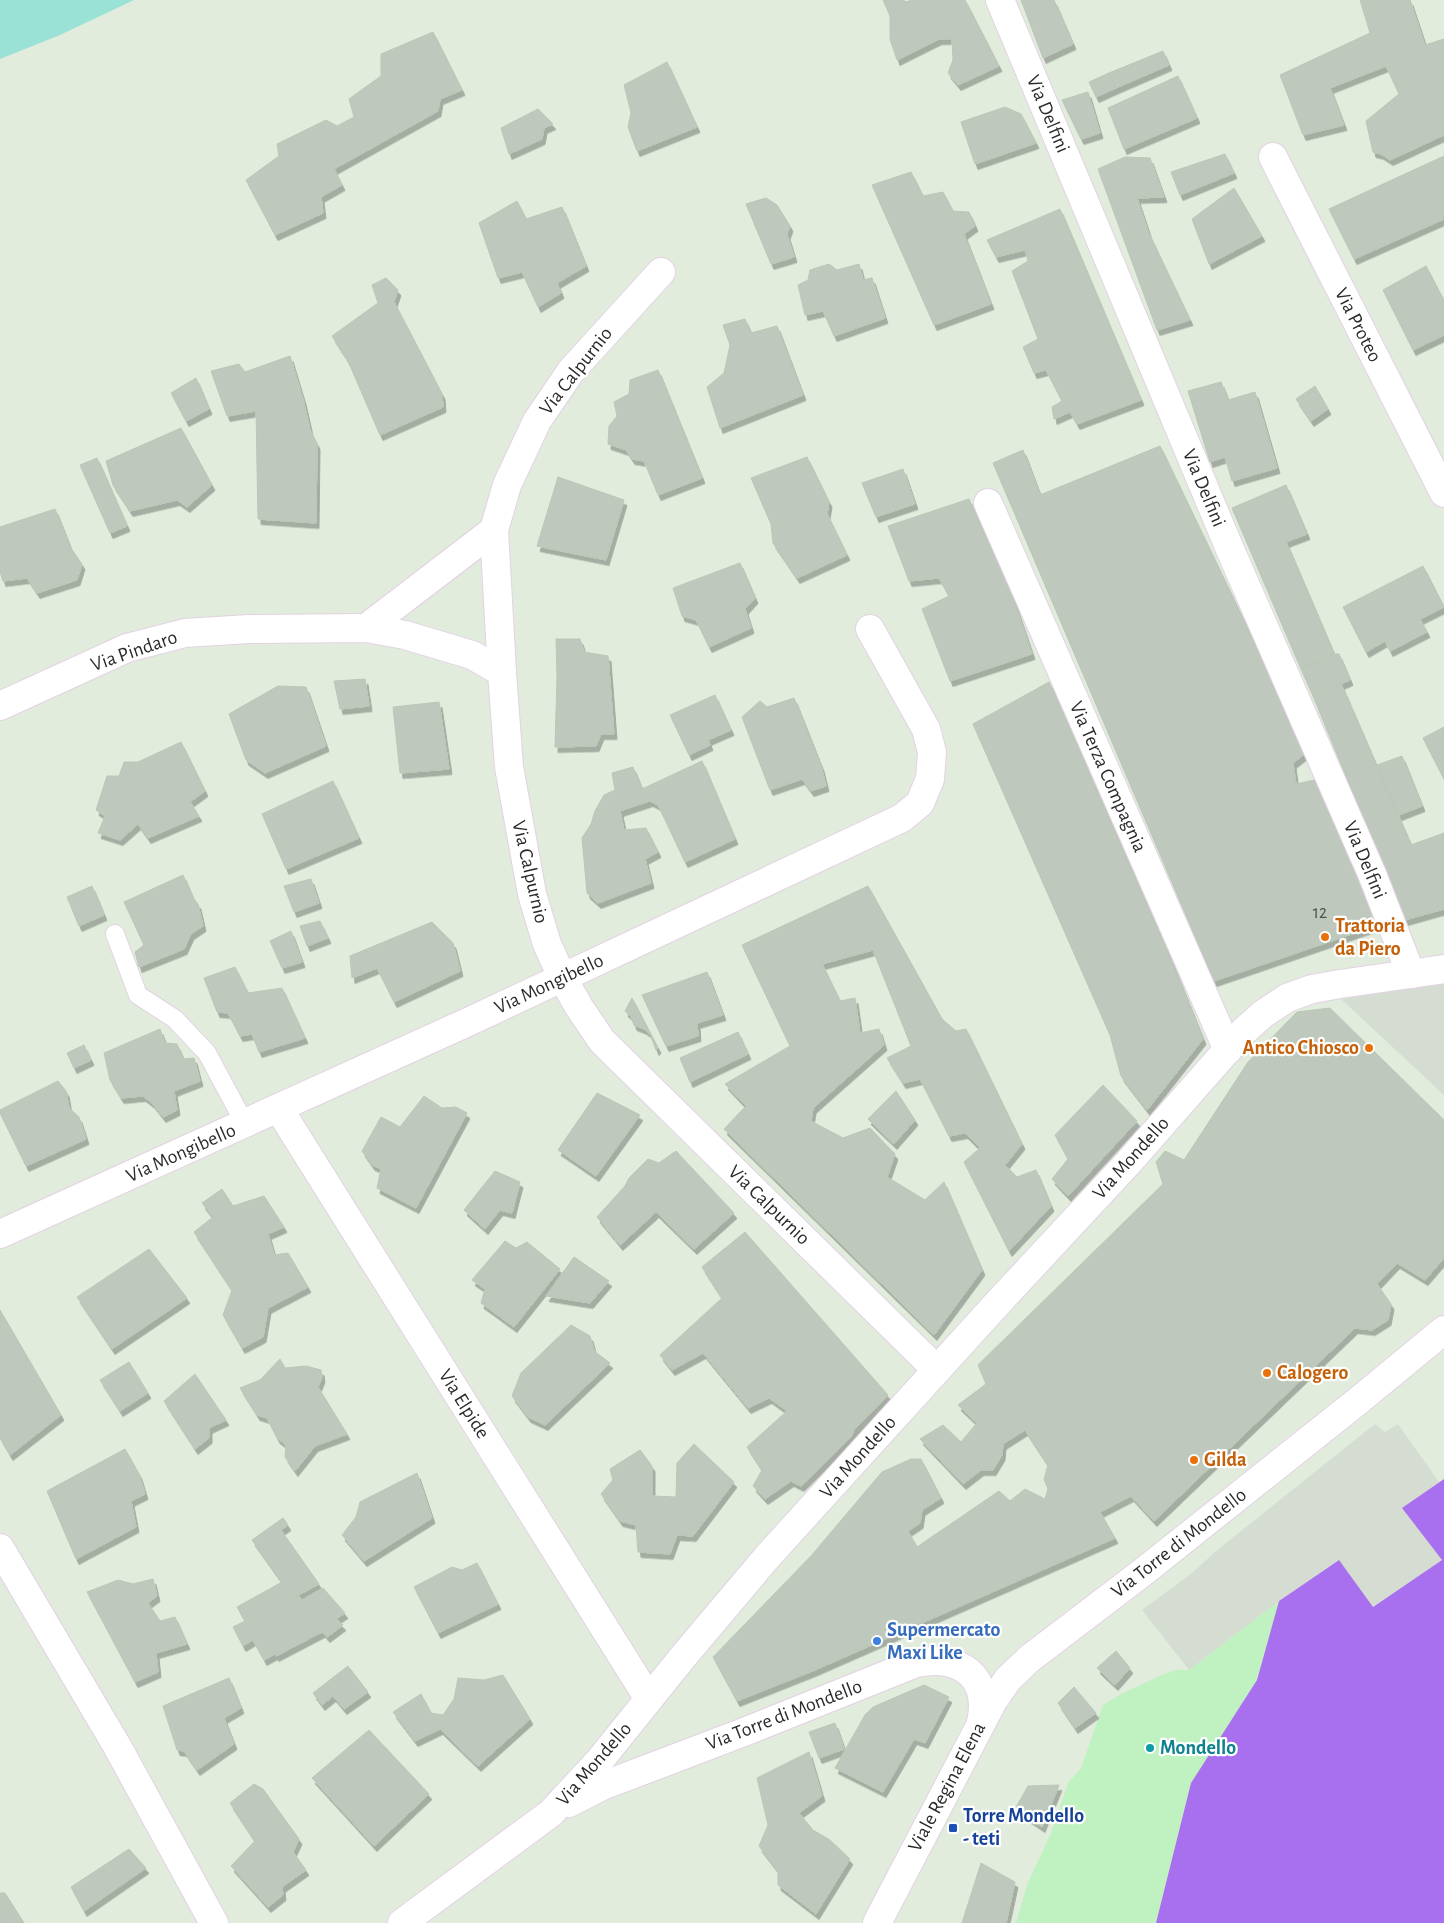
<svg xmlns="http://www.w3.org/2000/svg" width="1444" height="1923" font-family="'Alegreya Sans',sans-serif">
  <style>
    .green { fill: #9ae2d6 }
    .sand { fill: #c0f1c1 }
    .plaza { fill: #d5ddd3 }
    .water { fill: #a870ee }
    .building { fill: #bec8bc; stroke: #b9c8b6; filter: url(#shadow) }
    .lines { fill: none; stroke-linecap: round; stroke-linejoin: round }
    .service-casing { stroke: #e3d2e3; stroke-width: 20 }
    .minor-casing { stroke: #e3d2e3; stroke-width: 30 }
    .service { stroke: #fff; stroke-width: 18 }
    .minor { stroke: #fff; stroke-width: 28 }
    .food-dot { fill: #e8710a; stroke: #fff; stroke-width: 2 }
    .shop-dot { fill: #3f7fe0; stroke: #fff; stroke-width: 2 }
    .culture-dot { fill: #0f9aa8; stroke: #fff; stroke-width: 2 }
    .transit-dot { fill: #1a4fb4; stroke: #fff; stroke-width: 2 }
    .labels { text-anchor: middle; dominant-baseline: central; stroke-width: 4.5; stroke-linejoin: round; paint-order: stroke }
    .number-label { font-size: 18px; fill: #4f524e }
    .street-label { font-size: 20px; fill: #2a2a2a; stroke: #fff }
    .food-label { font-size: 20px; font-weight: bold; fill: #c56008; stroke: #fff; text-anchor: start }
    .shop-label { font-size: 20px; font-weight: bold; fill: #366cbe; stroke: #fff; text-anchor: start }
    .culture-label { font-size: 20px; font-weight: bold; fill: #0d838f; stroke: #fff; text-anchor: start }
    .transit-label { font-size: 20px; font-weight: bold; fill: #164399; stroke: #fff; text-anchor: start }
  </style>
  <defs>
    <filter id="shadow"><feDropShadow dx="3" dy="5.5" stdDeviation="0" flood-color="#0004"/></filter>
  </defs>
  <rect width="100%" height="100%" fill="#e1ecdd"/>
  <polygon class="green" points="0,0 134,0 60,35 0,59"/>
  <polygon class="sand" points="1279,1601 1257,1680 1191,1783 1156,1923 1016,1923 1027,1885 1052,1831 1068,1783 1081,1768 1103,1705 1121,1694 1164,1674 1175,1670 1189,1670"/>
  <g class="plaza">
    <polygon points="1444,983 1444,1095 1341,999"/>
    <polygon points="1375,1424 1385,1432 1398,1424 1439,1482 1403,1508 1442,1560 1372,1607 1338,1560 1279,1601 1189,1670 1142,1610 1192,1573 1216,1551"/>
  </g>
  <polygon class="water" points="1444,1479 1444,1923 1156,1923 1191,1783 1257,1680 1279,1601 1339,1560 1373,1607 1442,1560 1402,1508"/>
  <g class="building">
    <polygon points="883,0 904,0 905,2 913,0 965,0 999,66 958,85 948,73 953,60 952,39 939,39 897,60 890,39 890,16"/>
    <polygon points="1021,0 1054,0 1073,44 1043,58"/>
    <polygon points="1360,0 1410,0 1425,45 1444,39 1444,135 1390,160 1381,154 1373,152 1366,121 1399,94 1386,66 1330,88 1344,125 1303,135 1280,75 1370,33"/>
    <polygon points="433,32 462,90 440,99 438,111 334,169 342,185 321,197 323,213 275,235 246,180 279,156 277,144 326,120 337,126 354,117 349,99 381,76 381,54"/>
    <polygon points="1163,51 1169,65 1116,88 1109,73"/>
    <polygon points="667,62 697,127 637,151 628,127 631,113 624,85"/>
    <polygon points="1109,73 1116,88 1096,97 1089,82"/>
    <polygon points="1178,76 1197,118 1124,149 1108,108"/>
    <polygon points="1088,92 1100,133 1081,139 1062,100"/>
    <polygon points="1005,107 1021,114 1036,143 975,164 961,122"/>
    <polygon points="538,109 553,124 544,128 542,139 509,154 501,128"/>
    <polygon points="1225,154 1234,173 1180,195 1171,172"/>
    <polygon points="1444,156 1444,219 1354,259 1329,209"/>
    <polygon points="1125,157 1150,158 1164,197 1137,198 1149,234 1190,320 1157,330 1098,169"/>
    <polygon points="911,172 923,196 943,192 953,211 969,212 975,226 964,234 991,304 934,325 872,185"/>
    <polygon points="1234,188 1262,236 1209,264 1192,219"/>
    <polygon points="766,198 777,205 790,226 787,234 794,257 771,264 746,204"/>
    <polygon points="517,201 526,219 562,207 586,266 557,283 561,293 538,307 522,272 498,278 479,223"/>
    <polygon points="1060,209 1141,400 1077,424 1070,412 1054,419 1052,407 1062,401 1046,370 1034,373 1023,347 1038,339 1012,271 1028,261 1025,250 996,257 987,240"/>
    <polygon points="829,264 837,270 859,264 863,280 872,278 885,318 834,336 823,311 805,315 798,285 808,280 810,270"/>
    <polygon points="1426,266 1444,301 1444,335 1413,350 1383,290"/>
    <polygon points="386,278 398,290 394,302 442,394 443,407 380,435 348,361 332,336 378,303 372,285"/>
    <polygon points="745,319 751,333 777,326 803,395 720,428 707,387 724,373 730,345 723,325"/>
    <polygon points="290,356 303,399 310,430 317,444 316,523 258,519 256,411 227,416 211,371 239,364 245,372"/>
    <polygon points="658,370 702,478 658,495 644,461 632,459 626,450 608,444 609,426 617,416 614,402 629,394 630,380"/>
    <polygon points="196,378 209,409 186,421 171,393"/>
    <polygon points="1221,382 1228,400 1255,392 1277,468 1232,481 1225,457 1210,462 1188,391"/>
    <polygon points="1315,386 1328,409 1311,421 1296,399"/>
    <polygon points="181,428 212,485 187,507 177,500 130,511 113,485 106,461"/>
    <polygon points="1160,446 1307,752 1293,763 1296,784 1319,779 1381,924 1214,981 993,463 1023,450 1040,495"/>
    <polygon points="807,457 829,502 827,514 847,555 797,578 773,543 771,524 751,478"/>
    <polygon points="97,458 127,526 110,533 80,465"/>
    <polygon points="903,469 915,504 876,517 862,483"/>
    <polygon points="558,477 624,500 606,560 537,546"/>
    <polygon points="1286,485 1307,534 1286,542 1334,654 1301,669 1232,508"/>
    <polygon points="969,499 990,547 1003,569 1032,654 950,681 922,609 949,596 939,578 909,581 888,526"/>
    <polygon points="55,509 70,547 82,564 77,580 37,593 27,578 3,581 0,572 0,527"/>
    <polygon points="740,563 755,598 745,609 751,628 709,647 696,620 682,616 673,588"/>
    <polygon points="1423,566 1444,607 1420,619 1427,632 1390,651 1385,641 1366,652 1343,607"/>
    <polygon points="556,639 580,639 584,652 608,656 614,734 601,734 596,746 555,747 557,677"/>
    <polygon points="1334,654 1339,654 1350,680 1313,696 1301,669"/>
    <polygon points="365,679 369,706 340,709 334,681"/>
    <polygon points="1049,682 1169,955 1203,1039 1147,1110 1121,1076 1110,1035 973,724"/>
    <polygon points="1341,684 1411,845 1444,833 1444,909 1405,920 1313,696"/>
    <polygon points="278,686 306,687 326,746 265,773 246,760 229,714"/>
    <polygon points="715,695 731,730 708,740 710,745 689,755 670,715"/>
    <polygon points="794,698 821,766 826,786 811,791 802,779 770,790 742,717 760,701 767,707"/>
    <polygon points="439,702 449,769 400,773 393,707"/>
    <polygon points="1444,727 1444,779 1423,738"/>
    <polygon points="181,742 205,791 190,802 199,816 148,838 138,824 120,840 98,833 105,816 96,810 107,776 119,776 124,762 138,762"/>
    <polygon points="1402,756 1422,806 1399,815 1377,765"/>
    <polygon points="702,761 735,839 685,862 658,805 650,801 620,811 624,830 646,828 658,852 645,859 651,883 598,903 587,893 582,838 591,824 595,811 604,795 615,790 612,773 633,767 642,789"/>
    <polygon points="333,781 359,838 286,869 262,814"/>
    <polygon points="183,875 193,898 198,904 203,926 191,934 184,949 139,967 135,952 144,945 124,902"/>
    <polygon points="311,879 319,903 294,912 284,886"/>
    <polygon points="92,886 104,915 79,926 67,897"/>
    <polygon points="868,886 942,1019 956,1031 966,1029 1022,1144 1005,1165 1017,1177 1036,1170 1051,1206 1009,1251 964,1162 980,1148 965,1133 949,1136 920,1079 903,1083 887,1058 911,1046 873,950 822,964 840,1001 855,998 860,1033 879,1029 884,1045 813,1108 811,1121 843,1138 870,1128 895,1154 887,1177 925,1200 944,1182 982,1270 934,1335 724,1129 746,1106 725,1084 790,1046 742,945"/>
    <polygon points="320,921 328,938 307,946 300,926"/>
    <polygon points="432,922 453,943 460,971 394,1002 377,968 352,978 350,956"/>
    <polygon points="291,931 302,962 282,968 270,941"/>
    <polygon points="235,967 248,993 282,988 305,1038 259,1052 252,1034 240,1036 228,1013 217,1012 204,978"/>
    <polygon points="707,972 723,1015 697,1023 698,1036 666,1046 642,995"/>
    <polygon points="632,998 658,1048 656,1050 650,1034 644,1029 634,1025 631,1017 625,1011"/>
    <polygon points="1330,1008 1444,1120 1444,1258 1425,1280 1397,1263 1377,1284 1391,1304 1388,1320 1372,1330 1355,1328 1154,1521 1131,1496 1100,1512 1115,1538 815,1670 737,1701 713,1657 811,1556 882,1472 911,1459 921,1459 941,1498 922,1510 920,1523 908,1531 917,1547 999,1491 1010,1501 1025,1489 1045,1499 1048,1489 1044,1479 1048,1465 1025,1430 1003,1444 1002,1455 993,1470 981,1470 963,1484 920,1439 943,1425 961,1442 977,1423 958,1405 986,1384 978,1365 1163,1184 1156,1162 1165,1151 1184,1160 1248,1062 1297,1012"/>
    <polygon points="160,1029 165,1043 177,1044 183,1059 194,1058 200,1081 174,1091 177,1110 163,1117 152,1103 143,1096 121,1098 110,1080 104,1053"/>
    <polygon points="738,1032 748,1054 690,1082 680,1058"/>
    <polygon points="84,1045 91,1060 74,1068 67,1053"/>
    <polygon points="58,1081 66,1091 69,1108 79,1117 86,1139 26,1166 0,1113 0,1110"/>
    <polygon points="1103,1085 1137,1121 1068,1196 1052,1179 1068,1159 1055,1135"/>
    <polygon points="896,1091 915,1120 894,1144 868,1119"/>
    <polygon points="597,1093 640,1115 596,1176 558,1150"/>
    <polygon points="424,1096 442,1108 456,1107 467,1113 416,1208 377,1188 381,1169 372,1165 362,1151 381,1117 400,1127"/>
    <polygon points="676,1151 734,1213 694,1249 656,1212 620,1245 597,1217 625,1186 629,1178 648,1159 659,1163"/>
    <polygon points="495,1171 520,1182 512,1213 500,1210 485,1229 464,1210"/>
    <polygon points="222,1189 233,1206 264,1196 284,1227 268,1234 274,1255 288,1253 308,1287 268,1308 263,1337 242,1348 223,1315 232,1290 194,1232 213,1217 202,1203"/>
    <polygon points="745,1232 888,1395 854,1430 852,1436 801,1486 791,1481 765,1499 753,1486 762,1470 747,1447 787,1411 769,1398 748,1408 703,1353 672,1370 660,1355 722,1298 702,1267"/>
    <polygon points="505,1241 516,1248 527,1242 560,1269 514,1327 481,1303 485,1289 472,1280"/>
    <polygon points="149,1249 187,1298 112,1349 77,1297"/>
    <polygon points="574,1257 609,1281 590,1303 546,1296"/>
    <polygon points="0,1310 61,1415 10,1455 0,1438"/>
    <polygon points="571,1325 590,1336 594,1351 610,1363 545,1425 528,1417 512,1396 521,1373"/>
    <polygon points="280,1359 285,1368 306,1366 321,1370 322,1377 318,1387 347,1434 315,1446 295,1471 285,1457 286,1445 277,1438 267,1418 257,1415 240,1388 260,1380"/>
    <polygon points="129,1362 148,1393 120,1411 100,1380"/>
    <polygon points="195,1374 226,1420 209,1428 209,1438 195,1449 164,1401"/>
    <polygon points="694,1444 734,1482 693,1536 677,1535 670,1554 638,1552 636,1525 620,1521 601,1494 613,1480 610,1469 640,1450 652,1466 652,1496 676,1497 677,1463"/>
    <polygon points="125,1449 139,1474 145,1494 131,1501 136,1527 76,1559 47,1491"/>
    <polygon points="417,1473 432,1518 364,1561 342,1535 356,1517 360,1502"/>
    <polygon points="283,1518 288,1525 281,1530 319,1584 293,1598 322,1632 276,1656 275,1654 264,1660 253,1640 243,1646 233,1627 245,1621 237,1607 282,1582 252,1540"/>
    <polygon points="477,1563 498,1604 438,1633 414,1587 452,1567 462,1570"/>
    <polygon points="153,1579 157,1596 148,1603 160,1621 175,1617 187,1644 156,1653 158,1672 135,1682 87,1592 118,1580 133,1584"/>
    <polygon points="323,1588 345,1613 336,1619 343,1625 327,1637 293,1598 298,1595 302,1600"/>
    <polygon points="1116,1651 1130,1668 1115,1685 1097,1668"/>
    <polygon points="348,1666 368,1692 344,1709 333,1696 322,1705 313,1693"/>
    <polygon points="503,1675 530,1719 478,1766 440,1729 415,1741 393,1712 421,1694 431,1713 443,1715 454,1699 458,1678 484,1680"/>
    <polygon points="229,1678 241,1708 224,1718 234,1744 197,1770 184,1751 177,1750 163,1706"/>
    <polygon points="924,1685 949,1697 925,1743 914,1739 883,1792 835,1768 865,1715 873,1707"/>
    <polygon points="1074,1687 1096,1713 1075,1728 1058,1703"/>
    <polygon points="835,1723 844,1749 819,1758 809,1732"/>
    <polygon points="369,1730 429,1794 374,1846 312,1778"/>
    <polygon points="809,1752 822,1796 799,1813 813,1830 830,1840 850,1859 816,1914 778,1885 778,1871 759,1846 768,1825 757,1778"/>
    <polygon points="254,1784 263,1789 299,1839 293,1852 306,1870 282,1887 283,1895 268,1907 231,1866 255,1841 230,1803"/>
    <polygon points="1059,1785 1042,1827 1015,1809 1028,1786"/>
    <polygon points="129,1849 146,1868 84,1911 71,1887"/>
    <polygon points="981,1863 1015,1882 1006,1923 962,1923"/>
    <polygon points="0,1893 5,1893 24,1923 0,1923"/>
  </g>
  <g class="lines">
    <defs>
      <polyline id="service" points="115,934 138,995 175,1019 207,1053 245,1124"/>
      <g id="minor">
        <polyline points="1000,0 1229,547 1372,874 1411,974"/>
        <polyline points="1273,157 1444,493"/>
        <polyline points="661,272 571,371 537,421 507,485 494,530 502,672 509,767 532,894 547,944 562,977 579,1007 602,1041 937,1370"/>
        <polyline points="988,503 1228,1050"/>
        <polyline points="366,628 494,530"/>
        <polyline points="0,706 127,648 185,633 249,629 366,628 405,635 472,655 502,672"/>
        <polyline points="279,1109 649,1699"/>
        <polyline points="0,1234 468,1022 902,818 920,803 930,779 932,752 926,729 870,629"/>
        <polyline points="0,1548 117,1746 214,1923"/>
        <path d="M569 1803 602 1786 744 1732 916 1663C960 1654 991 1676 981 1723"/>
        <polyline points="402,1923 551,1813 600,1760 682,1658 768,1556 995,1306 1128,1163 1244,1031 1263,1014 1287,998 1312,989 1340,984 1444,969"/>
        <polyline points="877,1923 993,1701 1008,1679 1029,1659 1143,1572 1358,1401 1444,1330"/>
      </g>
    </defs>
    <use href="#service" class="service-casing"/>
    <use href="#minor" class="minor-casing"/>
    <use href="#service" class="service"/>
    <use href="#minor" class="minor"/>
  </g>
  <g class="food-dot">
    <circle cx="1325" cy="937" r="5"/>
    <circle cx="1369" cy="1048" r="5"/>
    <circle cx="1267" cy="1373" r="5"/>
    <circle cx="1194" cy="1460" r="5"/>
  </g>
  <circle class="shop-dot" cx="877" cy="1641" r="5"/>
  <circle class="culture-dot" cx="1150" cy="1748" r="5"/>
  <rect class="transit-dot" x="948" y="1823" width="10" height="10" rx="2.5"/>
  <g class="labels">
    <g class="number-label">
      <text x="1320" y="913">12</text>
    </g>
    <g class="street-label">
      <text transform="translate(1048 114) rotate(67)">Via Delfini</text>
      <text transform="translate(1358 325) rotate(63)">Via Proteo</text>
      <text transform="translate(576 371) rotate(-52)">Via Calpurnio</text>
      <text transform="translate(1204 488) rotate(67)">Via Delfini</text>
      <text transform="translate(134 651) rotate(-19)">Via Pindaro</text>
      <text transform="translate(1108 777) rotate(66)">Via Terza Compagnia</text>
      <text transform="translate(1365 860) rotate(67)">Via Delfini</text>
      <text transform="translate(530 872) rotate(77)">Via Calpurnio</text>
      <text transform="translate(549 984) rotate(-25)">Via Mongibello</text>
      <text transform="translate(181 1153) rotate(-24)">Via Mongibello</text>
      <text transform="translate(1131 1158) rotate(-48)">Via Mondello</text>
      <text transform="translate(769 1205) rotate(44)">Via Calpurnio</text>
      <text transform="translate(464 1404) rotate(58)">Via Elpide</text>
      <text transform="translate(858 1457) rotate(-48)">Via Mondello</text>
      <text transform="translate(1179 1543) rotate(-38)">Via Torre di Mondello</text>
      <text transform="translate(784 1715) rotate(-21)">Via Torre di Mondello</text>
      <text transform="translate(594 1764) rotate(-49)">Via Mondello</text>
      <text transform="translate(947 1787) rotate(-62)">Viale Regina Elena</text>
    </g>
    <g class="food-label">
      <text x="1335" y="926">Trattoria<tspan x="1335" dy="23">da Piero</tspan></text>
      <text x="1359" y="1048" text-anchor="end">Antico Chiosco</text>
      <text x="1277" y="1373">Calogero</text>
      <text x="1204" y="1460">Gilda</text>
    </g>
    <g class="shop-label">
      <text x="887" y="1630">Supermercato<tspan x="887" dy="23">Maxi Like</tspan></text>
    </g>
    <g class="culture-label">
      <text x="1160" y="1748">Mondello</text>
    </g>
    <g class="transit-label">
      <text x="963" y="1816">Torre Mondello<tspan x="963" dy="23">- teti</tspan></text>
    </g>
  </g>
</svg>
